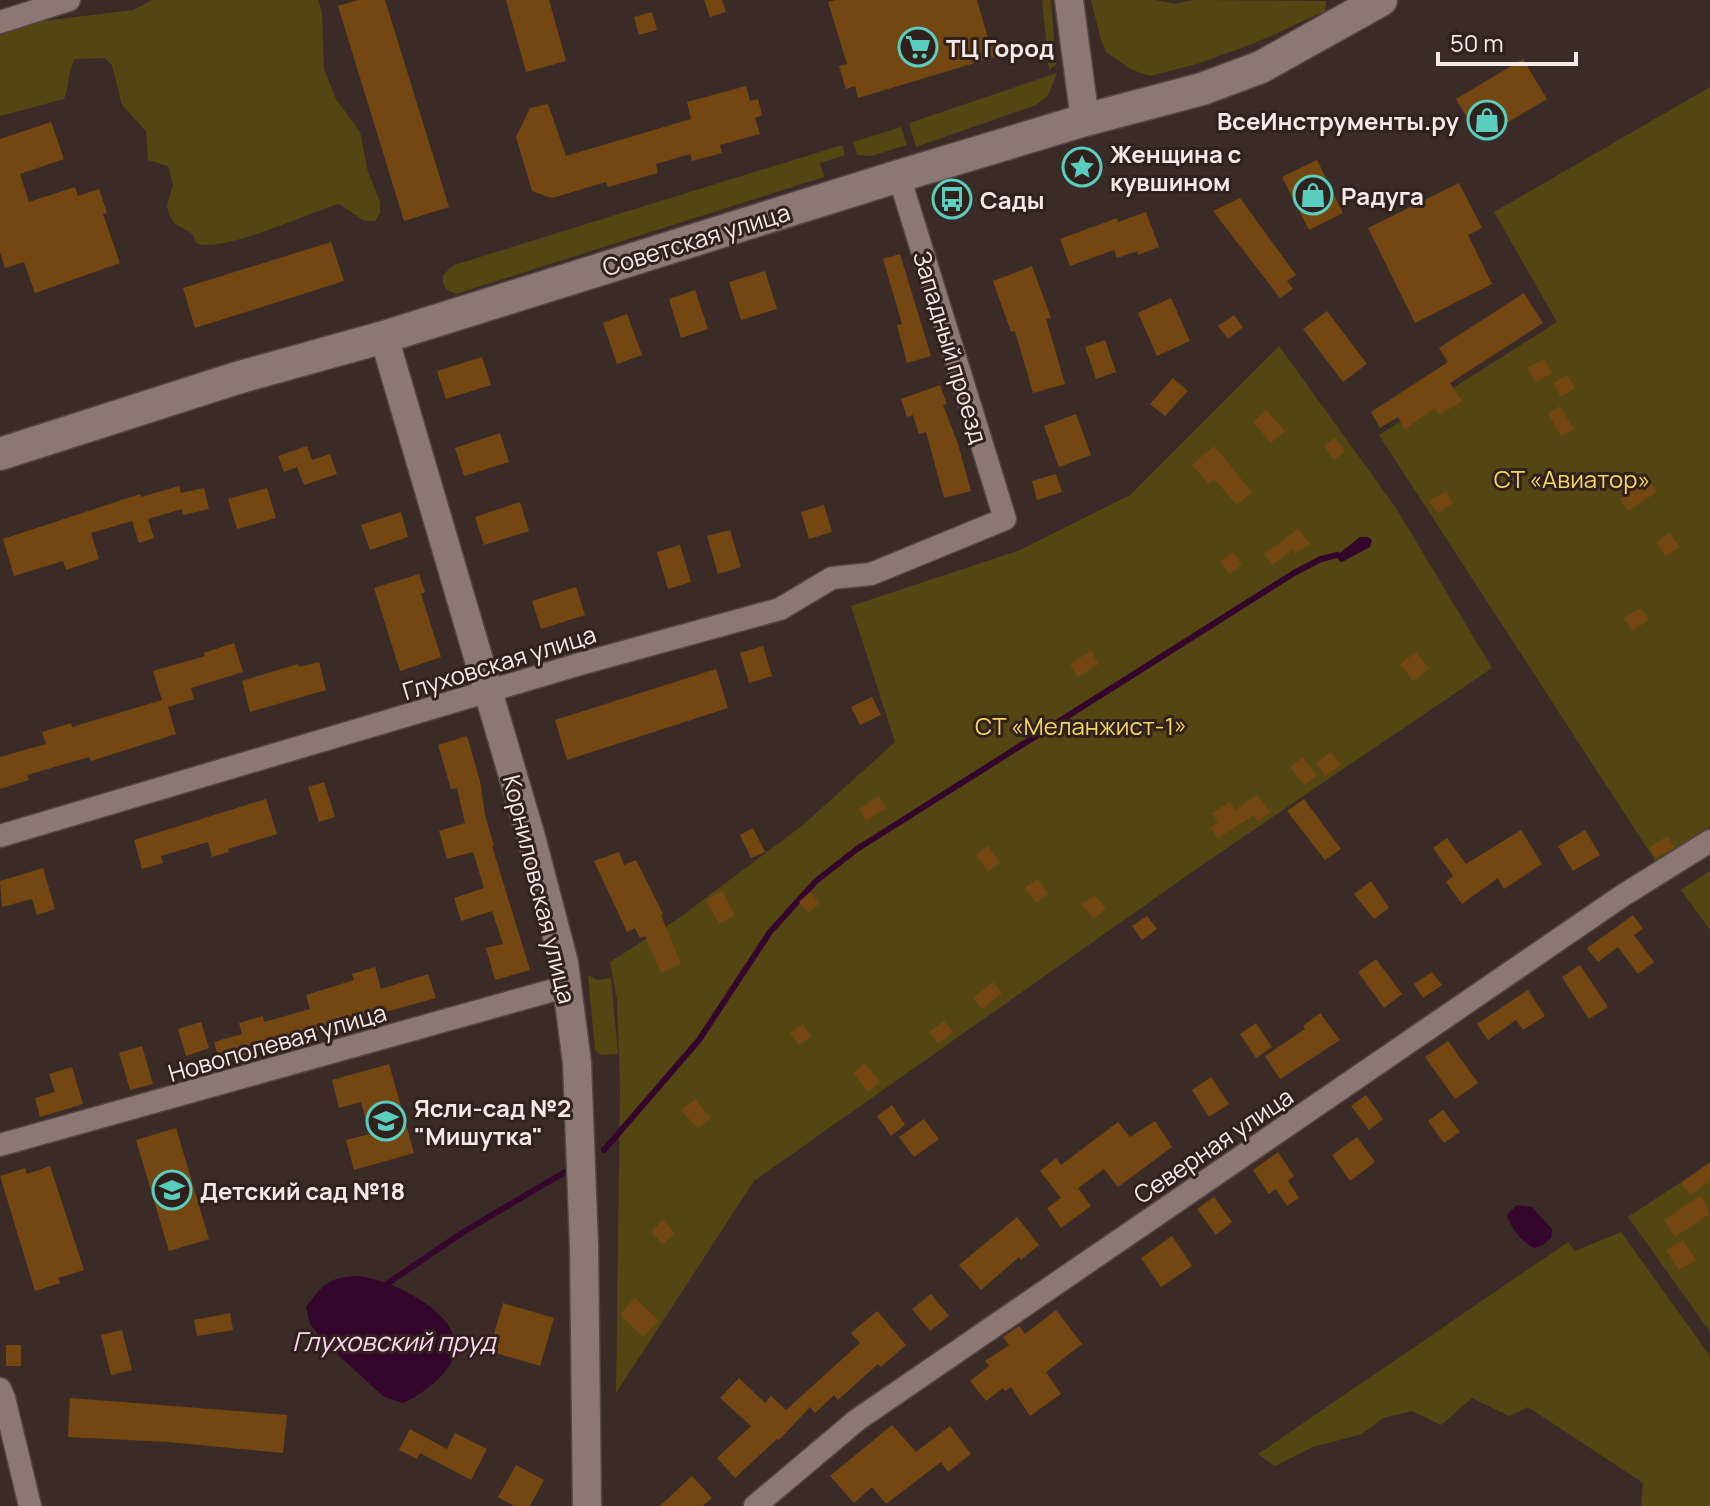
<svg xmlns="http://www.w3.org/2000/svg" width="1710" height="1506" font-family="Manrope,sans-serif">
  <style>
    .green { fill: #534613 }
    .water { fill: #35062c }
    .lines { fill: none; stroke-linecap: round; stroke-linejoin: round }
    .stream { stroke: #35062c; stroke-width: 6 }
    .building { fill: #744712 }
    .minor-casing { stroke: #544644; stroke-width: 25 }
    .tertiary-casing { stroke: #544644; stroke-width: 31 }
    .secondary-casing { stroke: #544644; stroke-width: 35 }
    .minor { stroke: #8b7873; stroke-width: 22 }
    .tertiary { stroke: #8b7873; stroke-width: 28 }
    .secondary { stroke: #8b7873; stroke-width: 32 }
    .labels { text-anchor: middle; dominant-baseline: central; stroke-width: 6; stroke-linejoin: round; paint-order: stroke }
    .poi-label { font-size: 24px; font-weight: bold; fill: #f4e9e7; stroke: #31211d; text-anchor: start }
    .street-label { font-size: 24px; fill: #f4e9e7; stroke: #31211d }
    .park-label { font-size: 24px; fill: #f4d55e; stroke: #31211d }
    .water-label { font-size: 26px; font-style: italic; fill: #fdd5f1; stroke: #31211d }
  </style>
  <rect width="100%" height="100%" fill="#3b2b27"/>
  <g class="green">
    <path d="M152 0H318L322 13 324 69 336 99 360 132 368 172 380 202V213L375 221H365L339 204C307 213 223 254 196 243L193 234 175 224 169 215 167 205 173 185 168 166 148 160 146 131 122 105 112 65 105 58 75 59C67 71 70 86 64 99L0 116V34L43 21 133 10Z"/>
    <polygon points="1042,0 1051,0 1056,65 1049,70"/>
    <polygon points="1091,0 1155,0 1175,4 1192,0 1326,1 1325,11 1255,43 1197,64 1150,76 1130,69 1106,52 1101,40"/>
    <polygon points="1057,73 1048,96 1036,105 916,147 909,123"/>
    <polygon points="1710,87 1710,827 1656,862 1379,435 1557,322 1494,212"/>
    <polygon points="901,127 907,145 871,156 857,155 853,142"/>
    <path d="M842 145 845 155 820 163 824 177 456 294C445 290 441 285 444 274L454 265Z"/>
    <polygon points="1279,346 1396,508 1492,668 1202,865 754,1181 616,1393 620,1088 617,999 610,962 679,918 803,825 895,742 851,606 1020,550 1130,495"/>
    <polygon points="1710,871 1710,930 1681,890"/>
    <polygon points="588,975 597,980 611,978 618,1054 601,1055 595,1050"/>
    <polygon points="1710,1163 1710,1332 1628,1217"/>
    <polygon points="1621,1232 1710,1356 1710,1506 1641,1506 1643,1483 1528,1407 1509,1416 1472,1398 1441,1425 1412,1411 1383,1418 1362,1434 1313,1447 1275,1466 1258,1454 1568,1242 1575,1251"/>
  </g>
  <g class="water">
    <polygon points="1360,537 1368,537 1372,540 1370,547 1342,562 1339,561 1337,555"/>
    <path d="M1517 1205 1532 1207 1552 1229 1551 1238 1542 1246 1534 1248C1521 1241 1512 1230 1507 1215Z"/>
    <path d="M359 1276C390 1280 446 1306 455 1339 463 1365 423 1395 403 1403L384 1397 325 1343 310 1324 306 1307C324 1283 329 1277 359 1276Z"/>
  </g>
  <g class="lines">
    <g class="stream">
      <polyline points="604,1150 699,1040 770,932 816,881 857,849 1294,573 1321,559 1337,555"/>
      <polyline points="388,1283 465,1231 565,1172"/>
    </g>
  </g>
  <g class="building">
    <polygon points="358,0 385,0 449,207 404,221 338,6"/>
    <polygon points="506,0 549,0 566,61 526,72"/>
    <polygon points="704,0 722,0 726,12 710,17"/>
    <polygon points="836,0 977,0 988,38 992,37 998,56 858,98 855,86 846,89 839,66 847,64 828,2"/>
    <polygon points="652,12 657,30 639,35 634,17"/>
    <polygon points="1523,59 1547,99 1480,139 1456,99"/>
    <polygon points="746,86 750,101 758,99 762,115 755,118 760,134 720,145 722,153 692,161 690,154 656,164 658,173 608,187 606,182 552,198 532,191 516,137 530,108 548,104 566,156 691,119 687,102"/>
    <polygon points="51,122 64,159 20,174 29,202 75,187 78,196 99,189 107,213 103,214 120,263 35,293 24,262 5,268 0,252 0,139"/>
    <polygon points="1317,160 1343,213 1309,230 1282,177"/>
    <polygon points="1459,183 1482,228 1468,235 1492,284 1415,323 1368,228"/>
    <polygon points="1240,198 1296,275 1287,281 1293,289 1280,298 1213,211"/>
    <polygon points="1146,212 1159,247 1138,255 1137,251 1117,258 1114,250 1070,266 1060,239 1117,218 1118,222"/>
    <polygon points="331,242 344,281 195,328 183,288"/>
    <polygon points="900,254 931,356 907,363 897,325 902,324 883,259"/>
    <polygon points="1032,266 1051,318 1046,319 1065,384 1033,393 1015,331 1011,332 993,281"/>
    <polygon points="765,271 777,309 741,320 729,282"/>
    <polygon points="695,290 708,329 681,338 669,299"/>
    <polygon points="1524,293 1543,323 1450,383 1462,401 1440,415 1435,408 1405,429 1398,417 1380,428 1371,412 1448,362 1439,348"/>
    <polygon points="1171,298 1190,341 1157,356 1138,313"/>
    <polygon points="1327,311 1367,364 1343,382 1303,329"/>
    <polygon points="627,314 642,355 617,364 603,323"/>
    <polygon points="1234,315 1243,327 1228,339 1218,326"/>
    <polygon points="1105,340 1116,372 1096,379 1085,347"/>
    <polygon points="482,357 491,385 446,399 437,371"/>
    <polygon points="1544,359 1552,373 1536,382 1527,368"/>
    <polygon points="1567,375 1575,388 1561,397 1553,383"/>
    <polygon points="1173,378 1188,391 1165,416 1150,404"/>
    <polygon points="940,385 947,404 943,405 958,444 971,491 944,498 926,432 919,434 913,415 907,417 901,399"/>
    <polygon points="1560,406 1574,429 1561,436 1548,414"/>
    <polygon points="1266,410 1285,431 1271,443 1253,422"/>
    <polygon points="1076,414 1091,455 1059,467 1044,426"/>
    <polygon points="500,433 509,462 464,476 455,448"/>
    <polygon points="1335,438 1345,451 1334,460 1324,446"/>
    <polygon points="307,446 312,460 330,454 337,474 304,485 297,467 284,472 278,456"/>
    <polygon points="1214,446 1252,492 1237,505 1214,479 1209,484 1192,465"/>
    <polygon points="1056,474 1062,492 1037,500 1032,481"/>
    <polygon points="1649,480 1657,492 1628,511 1620,499"/>
    <polygon points="179,486 181,493 204,488 209,509 183,515 182,509 148,519 154,538 139,543 132,521 91,533 99,559 66,570 63,561 14,576 3,539 140,494 141,497"/>
    <polygon points="267,488 276,518 237,529 228,499"/>
    <polygon points="1446,491 1453,503 1438,513 1429,501"/>
    <polygon points="520,502 529,531 484,545 475,517"/>
    <polygon points="824,505 832,532 809,539 801,512"/>
    <polygon points="401,512 408,537 370,550 361,525"/>
    <polygon points="1298,529 1310,544 1295,554 1292,550 1272,565 1264,554"/>
    <polygon points="730,530 741,567 718,574 707,536"/>
    <polygon points="1670,533 1680,547 1665,556 1656,542"/>
    <polygon points="680,545 691,582 668,589 657,552"/>
    <polygon points="1233,552 1242,565 1229,574 1220,561"/>
    <polygon points="419,574 425,592 421,594 441,657 400,671 374,588"/>
    <polygon points="576,587 585,615 541,629 532,601"/>
    <polygon points="1641,608 1649,620 1632,631 1624,618"/>
    <polygon points="234,643 243,672 191,688 194,699 168,707 176,734 91,761 89,757 27,775 29,780 0,789 0,757 46,744 42,732 71,723 72,727 162,700 153,671 205,656 204,653"/>
    <polygon points="763,646 772,676 749,683 740,653"/>
    <polygon points="1091,651 1099,664 1078,677 1070,664"/>
    <polygon points="1416,652 1429,669 1413,681 1400,664"/>
    <polygon points="319,662 326,690 250,712 242,681 298,664 299,667"/>
    <polygon points="716,669 728,708 567,760 555,720"/>
    <polygon points="872,697 881,715 860,725 851,707"/>
    <polygon points="467,736 480,781 485,815 494,846 492,846 530,970 495,980 486,948 503,944 492,911 461,921 454,898 484,888 473,852 447,859 439,831 465,823 457,788 451,789 438,745"/>
    <polygon points="1331,752 1341,765 1325,776 1316,763"/>
    <polygon points="1303,757 1317,775 1304,785 1290,767"/>
    <polygon points="324,782 335,817 319,822 308,787"/>
    <polygon points="1257,795 1270,812 1258,821 1254,815 1218,838 1211,828 1218,822 1212,813 1230,802 1235,810"/>
    <polygon points="879,796 886,808 866,821 859,809"/>
    <polygon points="266,799 277,834 228,849 229,852 212,857 208,842 161,856 163,863 142,869 134,840"/>
    <polygon points="1304,799 1341,849 1325,860 1287,811"/>
    <polygon points="753,828 765,852 751,858 740,835"/>
    <polygon points="1521,830 1542,864 1504,889 1498,878 1462,904 1446,882 1453,876 1433,848 1447,838 1466,864"/>
    <polygon points="1585,830 1600,855 1573,871 1558,846"/>
    <polygon points="1667,836 1675,847 1656,858 1649,848"/>
    <polygon points="988,846 1000,862 988,872 976,855"/>
    <polygon points="619,852 624,865 636,860 663,914 661,915 681,964 661,973 645,936 640,938 635,928 627,932 594,861"/>
    <polygon points="43,868 55,909 37,915 32,899 2,907 0,881"/>
    <polygon points="1038,879 1048,894 1036,903 1025,887"/>
    <polygon points="1371,881 1389,908 1374,919 1354,894"/>
    <polygon points="722,891 735,915 719,924 706,900"/>
    <polygon points="810,892 820,903 808,913 799,902"/>
    <polygon points="1095,895 1106,909 1093,919 1082,904"/>
    <polygon points="1633,915 1643,929 1634,935 1654,962 1638,974 1618,947 1598,962 1587,948"/>
    <polygon points="1147,916 1157,929 1142,940 1132,926"/>
    <polygon points="1376,959 1402,994 1384,1008 1358,972"/>
    <polygon points="1580,965 1608,1007 1589,1019 1562,977"/>
    <polygon points="375,967 381,989 428,974 436,998 317,1031 220,1063 214,1042 242,1034 239,1023 263,1016 264,1022 310,1009 306,995 354,980 352,974"/>
    <polygon points="1432,972 1442,985 1423,998 1414,984"/>
    <polygon points="993,982 1002,993 982,1009 973,998"/>
    <polygon points="1528,990 1545,1016 1523,1030 1516,1020 1488,1040 1477,1024"/>
    <polygon points="1320,1013 1340,1040 1280,1079 1265,1056 1305,1029 1303,1026"/>
    <polygon points="944,1021 953,1032 938,1044 929,1032"/>
    <polygon points="201,1022 209,1048 186,1056 178,1029"/>
    <polygon points="1256,1023 1272,1047 1256,1058 1240,1034"/>
    <polygon points="803,1024 811,1036 799,1045 790,1033"/>
    <polygon points="1448,1041 1478,1083 1455,1099 1425,1057"/>
    <polygon points="142,1046 153,1084 130,1090 119,1053"/>
    <polygon points="865,1063 880,1082 868,1092 853,1073"/>
    <polygon points="389,1064 414,1153 354,1170 346,1140 370,1134 361,1102 339,1108 332,1080"/>
    <polygon points="72,1067 83,1104 40,1117 35,1098 55,1092 49,1074"/>
    <polygon points="1211,1077 1229,1104 1209,1117 1192,1090"/>
    <polygon points="1366,1095 1383,1119 1369,1130 1351,1106"/>
    <polygon points="695,1099 711,1118 698,1129 681,1110"/>
    <polygon points="892,1105 905,1125 891,1136 877,1116"/>
    <polygon points="1443,1110 1460,1132 1444,1143 1428,1121"/>
    <polygon points="924,1119 939,1139 914,1157 899,1137"/>
    <polygon points="1155,1121 1172,1147 1118,1187 1104,1169 1078,1188 1091,1206 1061,1228 1047,1208 1061,1198 1040,1171 1056,1158 1061,1165 1118,1122 1130,1137"/>
    <polygon points="176,1128 209,1239 169,1251 136,1140"/>
    <polygon points="1357,1137 1375,1162 1350,1181 1332,1155"/>
    <polygon points="1278,1152 1294,1176 1288,1181 1299,1198 1287,1206 1276,1189 1269,1194 1253,1170"/>
    <polygon points="1710,1162 1710,1180 1690,1195 1681,1183"/>
    <polygon points="50,1166 84,1270 58,1278 60,1283 35,1291 0,1176 25,1168 27,1174"/>
    <polygon points="1701,1195 1710,1214 1675,1237 1664,1220"/>
    <polygon points="1214,1197 1232,1222 1216,1235 1197,1209"/>
    <polygon points="1017,1217 1039,1245 1021,1260 1019,1257 981,1290 959,1265"/>
    <polygon points="663,1220 675,1233 663,1244 651,1232"/>
    <polygon points="1172,1236 1192,1266 1161,1287 1141,1258"/>
    <polygon points="1683,1240 1696,1260 1679,1270 1666,1250"/>
    <polygon points="931,1294 949,1316 930,1331 912,1309"/>
    <polygon points="635,1298 659,1321 643,1337 620,1314"/>
    <polygon points="503,1303 554,1318 540,1366 489,1351"/>
    <polygon points="1056,1310 1082,1344 1046,1372 1061,1394 1030,1416 1011,1387 1005,1391 1003,1388 986,1401 970,1381 989,1366 985,1361 1009,1345 1003,1337 1019,1326 1025,1334"/>
    <polygon points="877,1311 906,1345 881,1367 878,1364 838,1400 834,1395 815,1413 810,1407 779,1440 777,1439 735,1478 717,1458 751,1426 720,1398 739,1378 765,1403 771,1396 786,1410 860,1343 851,1333"/>
    <polygon points="230,1313 233,1330 197,1336 194,1320"/>
    <polygon points="122,1330 132,1370 111,1375 101,1335"/>
    <rect x="6" y="1345" width="15" height="21"/>
    <polygon points="70,1398 287,1415 283,1453 169,1442 68,1437"/>
    <polygon points="892,1425 916,1452 950,1426 971,1454 948,1472 941,1462 886,1504 872,1487 854,1503 830,1476"/>
    <polygon points="410,1429 447,1449 455,1433 487,1449 471,1480 420,1453 417,1459 399,1450"/>
    <polygon points="516,1465 544,1480 530,1506 514,1506 498,1497"/>
    <polygon points="692,1476 712,1498 703,1506 660,1506"/>
  </g>
  <g class="lines">
    <defs>
      <g id="minor">
        <polyline points="0,22 69,0"/>
        <polyline points="0,836 580,664 780,609 832,578 871,574 1005,519 899,176"/>
        <polyline points="0,1145 568,986"/>
        <polyline points="0,1389 4,1398 30,1506"/>
        <polyline points="755,1506 857,1420 1622,896 1710,841"/>
      </g>
      <g id="tertiary">
        <polyline points="1069,0 1085,120"/>
        <polyline points="384,337 531,837 564,963 577,1063 584,1246 587,1506"/>
      </g>
      <polyline id="secondary" points="0,454 237,378 384,337 899,176 1085,120 1202,89 1261,67 1381,0"/>
    </defs>
    <use href="#minor" class="minor-casing"/>
    <use href="#tertiary" class="tertiary-casing"/>
    <use href="#secondary" class="secondary-casing"/>
    <use href="#minor" class="minor"/>
    <use href="#tertiary" class="tertiary"/>
    <use href="#secondary" class="secondary"/>
  </g>
  <defs>
    <symbol id="supermarket-ring" viewBox="-11 -11 22 22"><circle r="9.5" fill="#31211d" stroke="#59cebe" stroke-width="1.5"/><path d="M-6-5.5h2.5l.6 2H6L4.5 2H-2.5L-4.4-4H-6ZM-1.5 3.2a1.3 1.3 0 1 0 .1 0ZM3 3.2a1.3 1.3 0 1 0 .1 0Z" fill="#59cebe"/></symbol>
    <symbol id="shop-ring" viewBox="-11 -11 22 22"><circle r="9.5" fill="#31211d" stroke="#59cebe" stroke-width="1.5"/><path d="M-5-2.5h2.3a2.7 3.5 0 0 1 5.4 0H5L5.5 6h-11ZM-1.5-2.5h3a1.5 2.3 0 0 0-3 0Z" fill="#59cebe"/></symbol>
    <symbol id="sight-ring" viewBox="-11 -11 22 22"><circle r="9.5" fill="#31211d" stroke="#59cebe" stroke-width="1.5"/><path d="M0-6L1.8-2.2L6-1.7L2.9 1.2L3.7 5.4L0 3.3L-3.7 5.4L-2.9 1.2L-6-1.7L-1.8-2.2Z" fill="#59cebe"/></symbol>
    <symbol id="bus-ring" viewBox="-11 -11 22 22"><circle r="9.5" fill="#31211d" stroke="#59cebe" stroke-width="1.5"/><path d="M-5-6H5V4H4V6H2V4H-2V6H-4V4H-5ZM-3.5-4V0h7V-4ZM-3.5 1.2v1.5H-2V1.2ZM2 1.2v1.5H3.5V1.2Z" fill="#59cebe"/></symbol>
    <symbol id="school-ring" viewBox="-11 -11 22 22"><circle r="9.5" fill="#31211d" stroke="#59cebe" stroke-width="1.5"/><path d="M0-5L7-2L0 1L-7-2ZM-4 1L0 2.5L4 1V4Q0 6-4 4Z" fill="#59cebe"/></symbol>
  </defs>
  <g fill-rule="evenodd">
    <use href="#supermarket-ring" x="896" y="25" width="44" height="44"/>
    <use href="#shop-ring" x="1465" y="98" width="44" height="44"/>
    <use href="#sight-ring" x="1060" y="145" width="44" height="44"/>
    <use href="#shop-ring" x="1291" y="173" width="44" height="44"/>
    <use href="#bus-ring" x="930" y="177" width="44" height="44"/>
    <use href="#school-ring" x="364" y="1099" width="44" height="44"/>
    <use href="#school-ring" x="150" y="1168" width="44" height="44"/>
  </g>
  <g class="labels">
    <g class="poi-label">
      <text x="946" y="47">ТЦ Город</text>
      <text x="1459" y="120" text-anchor="end">ВсеИнструменты.ру</text>
      <text x="1110" y="153">Женщина с<tspan x="1110" dy="28">кувшином</tspan></text>
      <text x="1341" y="195">Радуга</text>
      <text x="980" y="199">Сады</text>
      <text x="414" y="1107">Ясли-сад №2<tspan x="414" dy="28">"Мишутка"</tspan></text>
      <text x="200" y="1190">Детский сад №18</text>
    </g>
    <g class="street-label">
      <text transform="translate(696 239) rotate(-17)">Советская улица</text>
      <text transform="translate(951 347) rotate(73)">Западный проезд</text>
      <text transform="translate(499 662) rotate(-17)">Глуховская улица</text>
      <text transform="translate(540 889) rotate(76)">Корниловская улица</text>
      <text transform="translate(277 1042) rotate(-16)">Новополевая улица</text>
      <text transform="translate(1213 1145) rotate(-34)">Северная улица</text>
    </g>
    <g class="park-label">
      <text x="1572" y="478">СТ «Авиатор»</text>
      <text x="1081" y="725">СТ «Меланжист-1»</text>
    </g>
    <g class="water-label">
      <text x="394" y="1341">Глуховский пруд</text>
    </g>
  </g>
  <path d="M1438 52v12h138v-12" fill="none" stroke="#f4e9e7" stroke-width="4"/>
  <text x="1450" y="52" font-size="24" fill="#f4e9e7" stroke="#31211d" stroke-width="6" paint-order="stroke">50 m</text>
</svg>
